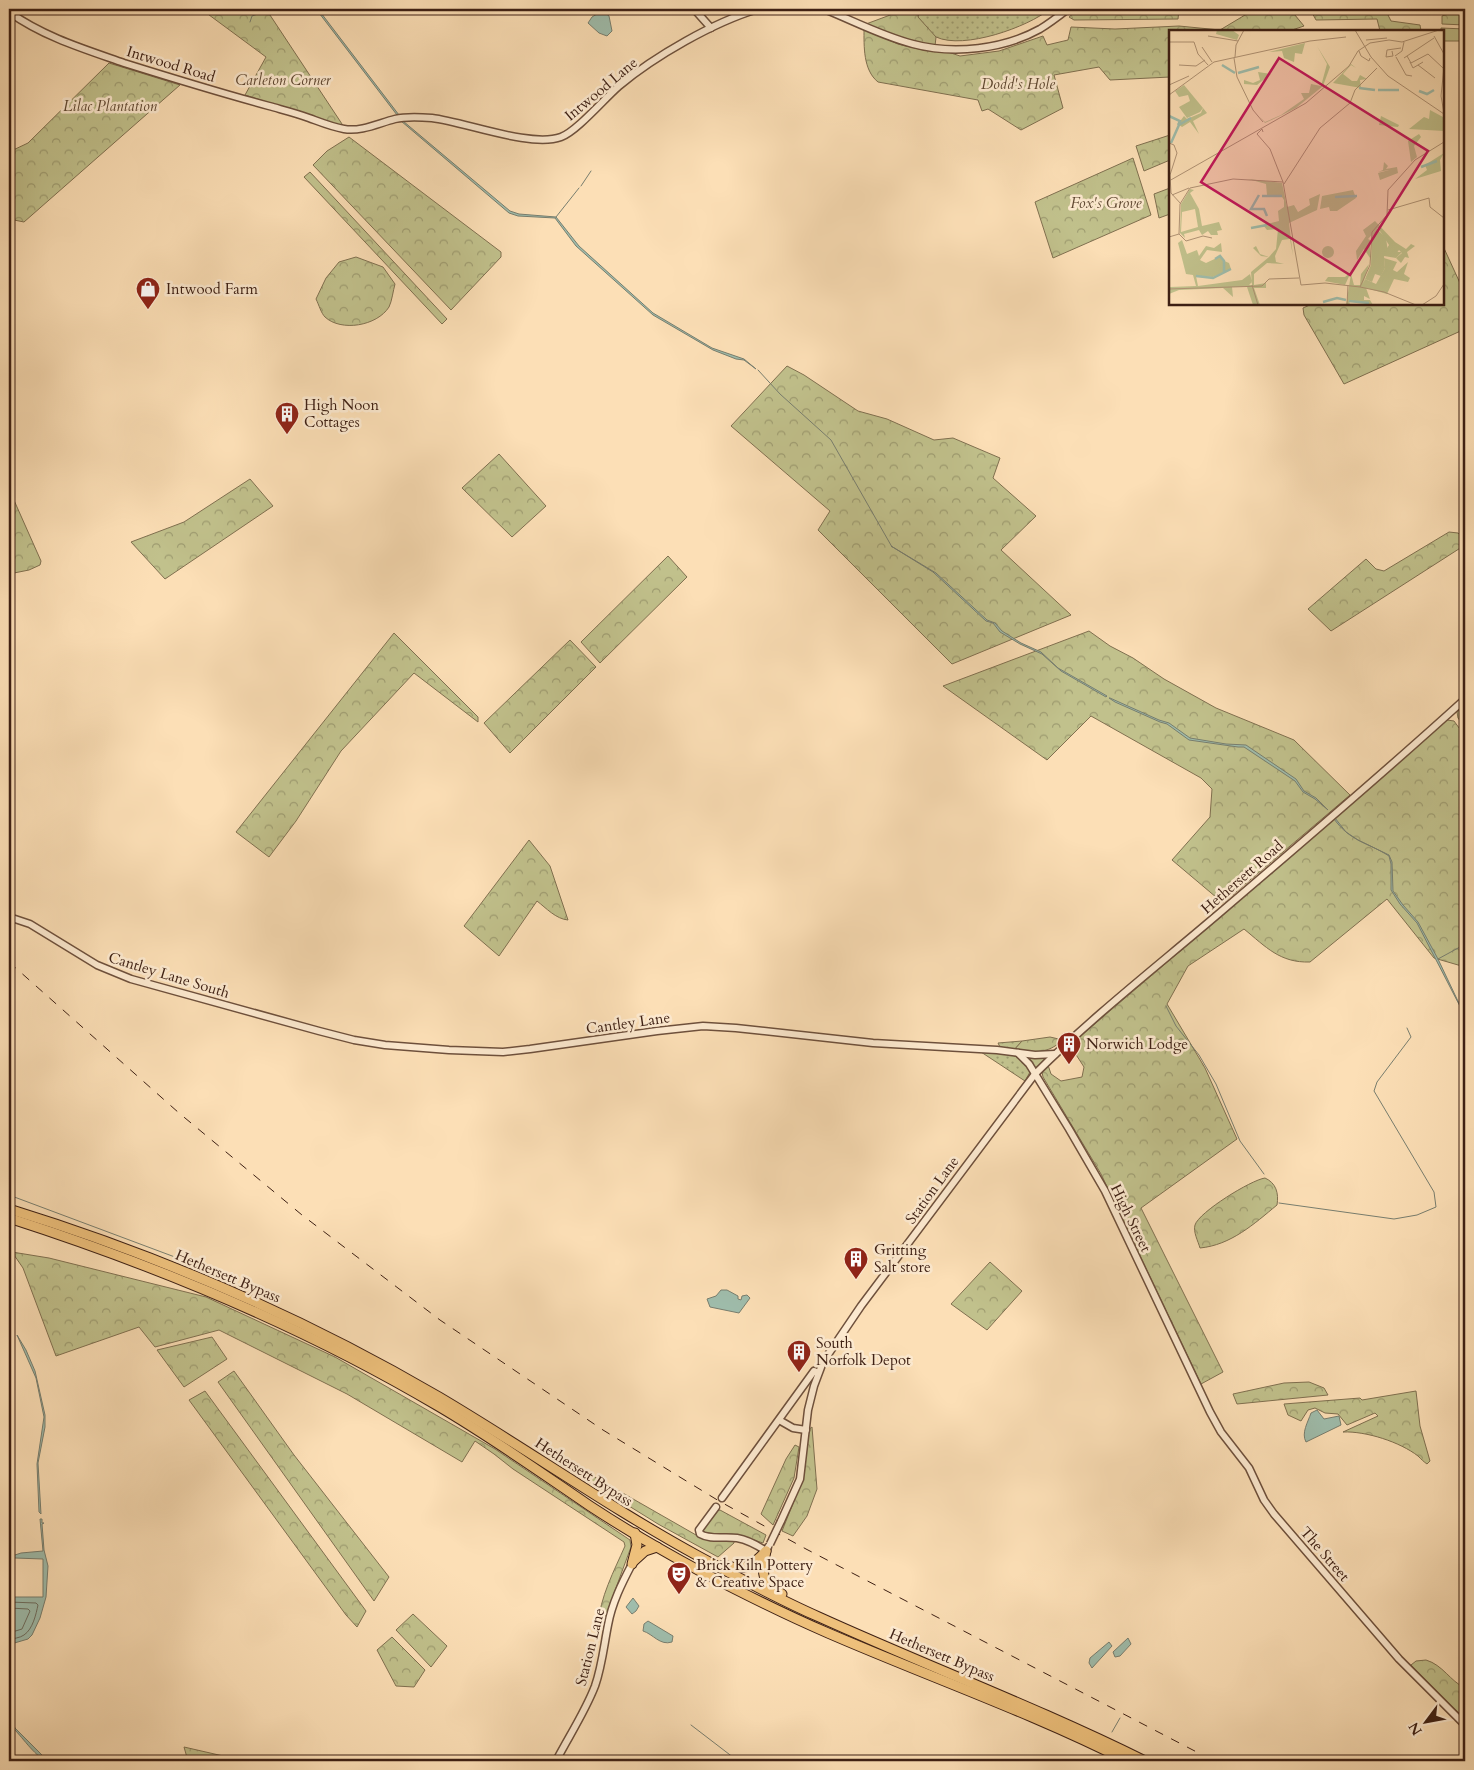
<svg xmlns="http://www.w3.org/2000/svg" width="1474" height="1770" font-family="Cardo,serif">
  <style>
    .grass { fill: url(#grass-dots); stroke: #807050 }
    .forest { fill: url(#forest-crowns); stroke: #807050 }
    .garden { fill: #c1c18c; stroke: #807050 }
    .water { fill: #9fbdac; stroke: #787e6f }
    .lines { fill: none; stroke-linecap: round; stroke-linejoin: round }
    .shore { stroke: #6e6e60; stroke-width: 1 }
    .stream { stroke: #787e6f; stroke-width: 1 }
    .minor-casing { stroke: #6e503c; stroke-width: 9 }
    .highway-casing { stroke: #3e2014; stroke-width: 11 }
    .minor { stroke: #fdead0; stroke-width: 6 }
    .highway { stroke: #eec07b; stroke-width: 9 }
    .rail { stroke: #3e2014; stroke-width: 1; stroke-dasharray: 9 9; stroke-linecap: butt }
    .minor-bridge-casing { stroke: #6e503c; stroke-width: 9; stroke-linecap: butt }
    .minor-bridge { stroke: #fdead0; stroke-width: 6 }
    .labels { text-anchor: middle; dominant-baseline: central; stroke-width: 5; stroke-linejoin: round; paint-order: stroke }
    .street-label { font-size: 15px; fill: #3e2014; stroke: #fdead0 }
    .park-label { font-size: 15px; font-style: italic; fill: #5f4832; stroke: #fdead0 }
    .poi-label { font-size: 15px; fill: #3e2014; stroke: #fdead0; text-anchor: start }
    .inset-river { fill: none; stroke: #9fbdac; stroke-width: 2.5 }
    .inset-road { fill: none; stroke: #b09375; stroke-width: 1 }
    .view { fill: #c2185b; fill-opacity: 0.15; stroke: #c2185b; stroke-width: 2.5 }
    .inset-edge { fill: none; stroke: #3e2014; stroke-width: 2.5 }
  </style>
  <defs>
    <pattern id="grass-dots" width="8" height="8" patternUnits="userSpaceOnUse" patternTransform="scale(1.25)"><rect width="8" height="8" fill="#c1c18c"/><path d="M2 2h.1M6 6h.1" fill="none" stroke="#9e9c71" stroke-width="1.8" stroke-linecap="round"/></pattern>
    <pattern id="forest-crowns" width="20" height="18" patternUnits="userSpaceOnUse" patternTransform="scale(1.25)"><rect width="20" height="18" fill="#c1c18c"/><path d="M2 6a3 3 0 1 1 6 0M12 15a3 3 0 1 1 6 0" fill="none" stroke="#9e9c71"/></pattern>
  </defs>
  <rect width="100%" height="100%" fill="#fcdfb6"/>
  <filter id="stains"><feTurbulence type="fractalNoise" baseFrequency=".004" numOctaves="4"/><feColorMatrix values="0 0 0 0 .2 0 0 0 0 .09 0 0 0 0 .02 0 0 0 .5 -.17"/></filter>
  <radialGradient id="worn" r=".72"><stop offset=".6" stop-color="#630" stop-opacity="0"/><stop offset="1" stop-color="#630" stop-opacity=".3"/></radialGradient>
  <g class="grass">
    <path d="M919 9H1050C1028 27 964 50 936 37 930 34 923 23 918 17Z"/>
    <polygon points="1022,1041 1014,1050 1000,1047 998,1043"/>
    <path d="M989 1051C1008 1054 1021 1053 1030 1072L1025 1081 981 1052Z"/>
    <polygon points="1023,1056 1047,1056 1035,1070"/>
  </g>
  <g class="forest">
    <polygon points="201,9 266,9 344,127 245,95 266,57"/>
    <polygon points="902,9 919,9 918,17 936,37 935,46 896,36 866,24 901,11"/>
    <polygon points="1079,9 1179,9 1178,19 1074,20 1069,17"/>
    <path d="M1255 9H1290L1304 26 1289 31H1170V77L1110 80 1099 67 1054 75 1063 108 1021 130 988 109 982 111 978 100 878 82C863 70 864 46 864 29L898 44 923 50 948 52 960 56 999 51 1043 36 1047 45 1068 40 1071 27 1115 29 1179 26 1220 30Z"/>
    <polygon points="1310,9 1385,9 1391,21 1420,25 1421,31 1380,31 1377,19 1316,20"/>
    <polygon points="1465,9 1465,25 1442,24 1442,16"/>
    <polygon points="109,63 180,85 24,222 9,219 9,152 28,143"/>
    <polygon points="1170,135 1170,160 1144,171 1136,146"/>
    <polygon points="349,137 501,252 501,257 451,310 313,165 327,151"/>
    <polygon points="1133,158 1151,215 1053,258 1035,202"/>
    <polygon points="310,172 447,319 442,324 304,177"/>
    <polygon points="1170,188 1170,214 1159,218 1154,194"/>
    <polygon points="1443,246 1465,294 1465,329 1344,384 1304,315 1303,308 1312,304 1443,304"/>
    <path d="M356 257 383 267 395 284C393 291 392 301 389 307 377 326 341 332 325 317 321 313 319 305 316 299L326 278 339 262Z"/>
    <polygon points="787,366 804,375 858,411 887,419 934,440 953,438 1000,458 993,478 1036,516 1001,550 1071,615 952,664 818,530 830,511 731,426"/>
    <polygon points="499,454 546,506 512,537 462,488"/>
    <polygon points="250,479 273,506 165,579 131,542 184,522"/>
    <polygon points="9,489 41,561 40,565 29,570 9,574"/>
    <polygon points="1449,532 1458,533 1465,539 1465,545 1331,631 1308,609 1366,559 1376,569 1384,571"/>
    <polygon points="668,556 687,577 600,663 581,642"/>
    <polygon points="1089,631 1110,646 1133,658 1164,679 1216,708 1294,740 1350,795 1223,903 1172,860 1210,817 1212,789 1201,778 1091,716 1047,760 943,686"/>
    <polygon points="394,633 478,717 478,722 414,673 341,751 296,821 269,857 236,832"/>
    <polygon points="570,640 596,667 510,753 484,723"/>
    <polygon points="1465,705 1465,727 1458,718 1457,712"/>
    <path d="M1447 720 1454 721 1465 736V860L1463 862 1465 867V967L1434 958 1387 899 1310 962C1280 963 1266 947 1244 929L1188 966 1167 1004 1205 1068 1237 1139 1141 1208 1223 1372 1201 1384 1101 1174 1043 1077 1042 1072 1048 1065 1051 1074 1061 1081 1082 1077 1084 1067 1073 1050 1066 1053 1064 1050 1225 913Z"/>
    <path d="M529 840 550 866 568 920C556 919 546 908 537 901L499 956 464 926Z"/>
    <path d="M1050 1037 1063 1040C1046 1055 1035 1052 1014 1050L1022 1041Z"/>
    <path d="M1265 1178C1276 1183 1279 1193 1277 1205 1254 1224 1231 1245 1200 1248 1198 1241 1193 1232 1195 1225 1199 1212 1251 1180 1265 1178Z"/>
    <path d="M12 1252 49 1258 206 1297 335 1357 495 1449 630 1540 631 1547 624 1566 602 1626 598 1625C600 1597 614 1571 625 1546L624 1542 513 1469 494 1454 475 1441 462 1462 347 1394 219 1330 155 1347 139 1327 56 1356 23 1268Z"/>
    <polygon points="990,1262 1022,1291 987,1330 951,1304"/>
    <polygon points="212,1337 227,1359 184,1387 157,1350"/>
    <polygon points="234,1371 294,1455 389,1577 374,1601 218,1382"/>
    <polygon points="1309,1382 1324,1388 1328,1395 1237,1404 1233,1394 1284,1383"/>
    <polygon points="205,1391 366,1611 357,1627 346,1615 189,1400"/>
    <path d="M1416 1391 1420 1426 1430 1461 1427 1464C1424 1462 1421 1459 1418 1456 1400 1442 1366 1431 1343 1432L1378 1416 1375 1413 1347 1425 1338 1414 1325 1413 1315 1408 1308 1410 1301 1421 1288 1415 1284 1404 1360 1398 1362 1400Z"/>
    <polygon points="812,1427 817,1489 807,1516 793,1536 782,1531 802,1481 808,1430"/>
    <polygon points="795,1445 799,1447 794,1478 773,1525 761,1514 786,1459"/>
    <polygon points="572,1464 703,1539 734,1540 734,1543 718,1557 658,1524 571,1470 566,1465"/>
    <polygon points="720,1510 766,1535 763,1543 739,1535 706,1533 703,1530 717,1511"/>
    <polygon points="413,1614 447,1646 431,1667 396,1630"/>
    <polygon points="392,1637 425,1670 414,1687 396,1686 377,1650"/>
    <path d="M1426 1660C1443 1665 1450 1681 1465 1688V1719L1411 1665 1416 1661Z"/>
    <polygon points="184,1747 245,1761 188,1761"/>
  </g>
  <polygon class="garden" points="1441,28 1465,29 1465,41 1443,41 1443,31 1441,31"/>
  <g class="water">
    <polygon points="316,9 318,9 399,115 397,115"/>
    <polygon points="600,12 604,12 609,16 612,31 607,36 599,33 588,23 592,17"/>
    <polygon points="401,121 403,121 510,211 519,214 556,217 579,246 653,313 712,348 744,359 756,369 744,360 736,359 713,350 653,315 576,246 555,218 518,216 509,213"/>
    <polygon points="891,546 936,573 987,620 995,623 1002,631 1021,643 1041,652 1058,668 1107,696 1106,697 1061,671 1042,654 1020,644 1000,632 993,623 986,621 933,572"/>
    <polygon points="1109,698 1110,698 1159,720 1169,723 1190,738 1226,744 1246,745 1296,779 1304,791 1316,798 1328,810 1315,799 1303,792 1295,781 1244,747 1238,747 1189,740 1167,724 1160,722 1115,702"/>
    <path d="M1335 818 1346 832 1358 840 1389 855 1392 862 1393 891 1403 905 1418 922 1438 959 1465 1016 1417 923 1400 904 1391 890V864L1389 856C1367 842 1351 842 1334 819Z"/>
    <polygon points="721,1290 727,1290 738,1296 738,1299 741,1300 742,1296 747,1295 750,1298 739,1313 710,1307 707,1299 716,1296"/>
    <polygon points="17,1335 26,1350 35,1371 45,1415 45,1427 38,1463 41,1514 39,1512 37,1464 44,1417 36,1378"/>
    <path d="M1317 1410 1324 1419 1339 1416 1341 1425 1306 1442C1301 1433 1308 1422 1311 1413Z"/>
    <path d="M40 1519H42V1523H44L42 1524 44 1550 48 1566 46 1597 40 1618 32 1635 28 1639 11 1644 10 1647 13 1675V1722L15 1728 48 1761C37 1759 23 1738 14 1729L11 1724 9 1597H43V1559L15 1558 9 1560V1553L15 1555 21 1553 43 1551Z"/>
    <polygon points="633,1598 639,1606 636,1611 632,1614 626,1607"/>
    <path d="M648 1621 673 1636 672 1642C660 1646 653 1634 643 1631L644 1624Z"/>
    <polygon points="1128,1638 1131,1644 1120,1656 1115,1657 1113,1652"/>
    <polygon points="1109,1642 1112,1646 1092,1668 1089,1663 1090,1658"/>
  </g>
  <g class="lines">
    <g class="shore">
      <path d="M9 1602 36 1603 38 1605C36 1614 33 1629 24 1635 20 1638 14 1638 9 1640"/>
      <polyline points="9,1608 28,1609 30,1611 22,1629 9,1633"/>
    </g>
    <g class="stream">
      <polyline points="250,22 252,16 266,11"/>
      <polyline points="581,186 591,171"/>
      <polyline points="556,217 579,188"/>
      <polyline points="758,370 780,394 831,440 892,547"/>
      <polyline points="1438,959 1460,947 1465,948"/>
      <polyline points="1166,1006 1176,1026 1199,1055 1216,1084 1240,1141 1264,1174"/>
      <polyline points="9,1195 231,1278"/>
      <polyline points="1279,1203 1394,1219 1417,1215 1436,1207 1434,1192 1374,1091 1377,1082 1411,1037 1407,1028"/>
      <polyline points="691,1725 738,1761"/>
      <polyline points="1112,1732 1120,1718"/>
    </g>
    <defs>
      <g id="minor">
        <polyline points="694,9 711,28"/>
        <path d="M824 9C854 21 882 36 913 44 954 55 1004 49 1040 29 1050 23 1059 16 1068 9"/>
        <path d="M9 12C44 37 84 49 124 63 172 78 221 93 269 106 283 110 296 113 309 118 320 122 332 127 344 129 361 132 379 123 395 119 407 116 420 117 432 118 465 122 531 148 561 137 577 131 604 99 619 86 655 56 714 22 758 9"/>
        <polyline points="9,917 30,924 97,965 131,979 319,1031 354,1040 385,1045 449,1050 503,1052 530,1049 657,1031 703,1026 736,1028 873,1043 997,1050 1035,1055 1055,1054"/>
        <polyline points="1018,1053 1029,1064 1069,1129 1105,1191 1210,1412 1221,1432 1249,1468 1264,1500 1274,1514 1399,1659 1465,1725"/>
        <polyline points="779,1420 793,1428 806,1430"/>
        <polyline points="722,1498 814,1371 818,1373"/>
        <path d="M716 1507 699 1530 700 1534C710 1540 725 1536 737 1538 748 1540 757 1545 766 1551L768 1547"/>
        <path d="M781 1521 800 1479 808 1410 814 1386 823 1362 861 1306 1035 1074C1094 1015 1160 964 1223 910 1304 841 1386 771 1465 699"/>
        <path d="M556 1761C569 1736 585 1712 595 1686 602 1666 604 1645 608 1625 612 1603 622 1583 632 1564"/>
      </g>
      <g id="highway">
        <path d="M9 1209C158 1255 304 1318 439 1397 527 1449 610 1508 700 1557 739 1578 778 1599 819 1617 927 1666 1038 1708 1145 1761"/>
        <path d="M9 1218C158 1266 303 1326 438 1406 491 1437 540 1472 590 1506 625 1529 661 1550 698 1570 740 1592 784 1614 828 1633 927 1676 1030 1712 1127 1761"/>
        <path d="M766 1551C761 1573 761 1582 782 1594"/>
        <polyline points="634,1561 645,1551 657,1547"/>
        <polyline points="632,1564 637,1545 635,1533"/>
        <path d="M723 1565C745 1571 751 1567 766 1551"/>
      </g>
    </defs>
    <use href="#minor" class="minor-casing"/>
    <use href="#highway" class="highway-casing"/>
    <use href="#minor" class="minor"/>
    <use href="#highway" class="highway"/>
    <polyline class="rail" points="9,962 179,1113 302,1215 440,1320 603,1430 719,1501 806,1549 1214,1761"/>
    <defs>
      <polyline id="minor-bridge" points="770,1544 781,1521"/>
    </defs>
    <use href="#minor-bridge" class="minor-bridge-casing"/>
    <use href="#minor-bridge" class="minor-bridge"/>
  </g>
  <defs>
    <symbol id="shop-pin" viewBox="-11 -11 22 30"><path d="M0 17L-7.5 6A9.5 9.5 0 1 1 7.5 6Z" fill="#8f2418" stroke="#fdead0"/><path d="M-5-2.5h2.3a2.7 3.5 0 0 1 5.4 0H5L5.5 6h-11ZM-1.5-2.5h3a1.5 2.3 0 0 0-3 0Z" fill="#fff"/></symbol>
    <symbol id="building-pin" viewBox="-11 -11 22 30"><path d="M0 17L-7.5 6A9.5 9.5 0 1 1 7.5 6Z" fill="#8f2418" stroke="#fdead0"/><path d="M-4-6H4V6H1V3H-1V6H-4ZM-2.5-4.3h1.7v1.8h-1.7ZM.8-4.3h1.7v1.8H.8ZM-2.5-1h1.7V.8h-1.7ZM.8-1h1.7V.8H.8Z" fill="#fff"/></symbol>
    <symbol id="theatre-pin" viewBox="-11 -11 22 30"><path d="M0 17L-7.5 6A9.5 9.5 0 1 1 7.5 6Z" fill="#8f2418" stroke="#fdead0"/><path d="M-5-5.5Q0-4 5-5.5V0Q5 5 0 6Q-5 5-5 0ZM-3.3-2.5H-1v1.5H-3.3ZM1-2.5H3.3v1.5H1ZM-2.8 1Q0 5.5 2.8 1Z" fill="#fff"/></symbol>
  </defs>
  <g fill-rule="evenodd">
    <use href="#shop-pin" x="134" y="275" width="28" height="38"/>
    <use href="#building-pin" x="273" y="400" width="28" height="38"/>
    <use href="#building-pin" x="1055" y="1030" width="28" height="38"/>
    <use href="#building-pin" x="842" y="1245" width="28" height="38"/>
    <use href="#building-pin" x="785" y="1338" width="28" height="38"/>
    <use href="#theatre-pin" x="665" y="1560" width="28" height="38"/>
  </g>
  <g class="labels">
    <g class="street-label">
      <text transform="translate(171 64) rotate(17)">Intwood Road</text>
      <text transform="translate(601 89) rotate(-40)">Intwood Lane</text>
      <text transform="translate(1242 877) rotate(-41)">Hethersett Road</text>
      <text transform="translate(169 975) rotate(17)">Cantley Lane South</text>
      <text transform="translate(628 1023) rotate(-8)">Cantley Lane</text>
      <text transform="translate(932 1190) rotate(-54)">Station Lane</text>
      <text transform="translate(1131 1218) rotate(64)">High Street</text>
      <text transform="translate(228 1276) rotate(23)">Hethersett Bypass</text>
      <text transform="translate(584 1472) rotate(33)">Hethersett Bypass</text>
      <text transform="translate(1325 1554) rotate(49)">The Street</text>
      <text transform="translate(590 1647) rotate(-76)">Station Lane</text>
      <text transform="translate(942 1655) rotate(23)">Hethersett Bypass</text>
    </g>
    <g class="park-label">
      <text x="283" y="80">Carleton Corner</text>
      <text x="1018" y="84">Dodd's Hole</text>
      <text x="110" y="106">Lilac Plantation</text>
      <text x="1106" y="203">Fox's Grove</text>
    </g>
    <g class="poi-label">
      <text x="166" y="289">Intwood Farm</text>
      <text x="304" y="405">High Noon<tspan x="304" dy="17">Cottages</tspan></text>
      <text x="1086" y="1044">Norwich Lodge</text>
      <text x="874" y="1250">Gritting<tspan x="874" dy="17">Salt store</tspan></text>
      <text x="816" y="1343">South<tspan x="816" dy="17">Norfolk Depot</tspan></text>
      <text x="696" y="1565">Brick Kiln Pottery<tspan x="696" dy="17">&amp; Creative Space</tspan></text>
    </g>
  </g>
  <g transform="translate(1169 30)">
    <rect width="275" height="275" fill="#fcdfb6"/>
    <path d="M48 0H63L70 5 68 10 47 4ZM15 55 34 78 31 82 18 88 10 77 21 71 19 65 10 67 6 61ZM207 198 217 208 219 222H233L227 228 215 226 216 238 212 246 206 244 203 252 196 249 202 235 203 205Z" fill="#c1c18c"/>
    <path d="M136 13 133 24 126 23 125 32 115 28 113 21 100 22ZM148 16 161 37 154 56 127 78 111 86 96 93 90 86 96 92 112 85 135 69 132 63H140L142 54 152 56 158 34ZM182 34 187 38 182 35 174 44 183 51H188L191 45 198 49 191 50 192 58 164 53ZM89 42 102 44 88 55 75 54V50L84 53 91 50ZM34 78 38 83 24 91 30 104 21 92 13 97 9 94 15 86 18 89 32 83ZM261 80 274 87 275 101 240 99 255 87 260 89ZM212 86 230 95 229 97 210 95ZM250 104 252 107 245 116 248 127 242 132 239 111ZM275 123 271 130 272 141 246 149 258 140 256 135ZM215 132 219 136 217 139 228 137 229 143 211 150 209 143 220 140 209 142 214 140ZM79 149 113 153 118 177 125 175 129 182 141 175 140 169 151 164 148 180 120 193 124 226 121 209 113 210 106 226 107 232 115 234 98 233 85 244V255L97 253V258H85L91 275H84L78 257H63L64 267 54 258 10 260 0 264 1 257 27 256 24 245 17 244 9 213 13 210 18 224 28 220 30 226 37 216 45 218 52 213 53 222 38 220 31 230 37 233 52 226 53 230 60 233 62 239 44 247 27 246 29 256 73 250 81 244 83 252 80 255H83L82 242 100 227 92 226 84 218 87 216 91 224 100 227 107 219 109 199 98 200 94 195 110 191 109 181 115 177V170L113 167 98 165 97 154ZM21 159 25 160 21 163 30 179 33 196 50 192 53 200 48 201 49 205H42L39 201 33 205 30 200 15 204 16 208 11 203 12 174ZM26 179 29 197 12 202 13 182ZM184 160 187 168 168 181H161L160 177 151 179 153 166ZM206 191 226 212 237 219 242 214 246 216 238 222 240 228 236 227 232 233 227 228 233 223 230 220 227 224 215 223 220 215 209 198 199 209 201 210V228L195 219 200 211 188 230 187 221 197 206 194 200ZM153 222a6 6 0 1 1 12 0a6 6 0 1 1-12 0ZM215 228 228 232 224 240 228 242 239 232 235 244 241 248 239 252 225 249 218 264 197 258 201 269 195 266V270H201L204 275 180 270 181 275H177L182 244 185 255H191L192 244 200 234 194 254 196 249 207 254 216 238ZM182 242 176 255 156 251 159 247H156H176Z" fill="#c1c18c" fill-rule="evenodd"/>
    <path class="inset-river" d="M53 35 66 43M69 43 90 37M190 58 206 60M209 60H230M250 61 258 64 265 60M0 86 11 91 9 95M2 113 10 95 22 88M252 137 268 131M90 165 82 179H95L98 186M93 166H113M166 167 188 166M82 198 98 195M46 229 51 226 55 231V242M27 246 44 248 62 239M180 271 200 273M154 272 168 268 177 270"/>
    <path class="inset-road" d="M186 0 202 27 219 46 275 84M39 6 69 11M265 6 275 24M197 10 218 8M0 12H25L29 24 39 35M33 17 43 32M190 21 192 26 200 31 201 28M223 21 224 26 217 27 218 20 232 18M226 26 233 21 235 12M238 26 242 33 259 24 274 38M66 27 67 15 75 0M227 27 237 45 243 46M65 28 68 47 84 80 94 92M235 28 265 8M241 32 244 38 254 32M10 35 27 36 36 30M249 35 266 48M275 37 272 66 275 83M0 55 20 46M0 65 45 32 141 11 177 7M94 102 93 99 88 104 101 119 114 152 132 255 156 253 191 257 215 262 247 275M0 113 5 115 8 123 1 145 2 163 12 174M0 151 137 73 180 36 189 21 201 13 220 10 233 12 270 0M115 154 151 98 181 73 186 60 208 38M3 165 20 158M219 180 260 168 261 177 275 188M10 204 17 211 34 206 43 208M0 207 10 204 11 174 21 158 64 149 114 152M83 255 89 275M191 257 201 235 203 202 218 185 219 160 246 130 275 112M0 259 93 256 100 249 130 248M178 275 179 255M253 275 267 266 275 254"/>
    <path class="view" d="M110 28 259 121 181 245 32 152Z"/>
    <rect width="275" height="275" class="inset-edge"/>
  </g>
  <rect width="1474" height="1770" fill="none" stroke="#fcdfb6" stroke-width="30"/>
  <rect x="10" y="10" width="1454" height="1750" fill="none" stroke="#3e2014" stroke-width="2.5"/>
  <rect x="15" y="15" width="1444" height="1740" fill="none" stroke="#3e2014"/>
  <g transform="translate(1426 1722) rotate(238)" stroke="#fdead0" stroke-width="4" paint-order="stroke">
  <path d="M0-4L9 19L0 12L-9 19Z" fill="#3e2014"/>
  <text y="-8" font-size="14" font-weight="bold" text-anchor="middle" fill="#3e2014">N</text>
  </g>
  <rect width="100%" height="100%" filter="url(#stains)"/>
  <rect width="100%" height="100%" fill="url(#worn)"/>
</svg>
